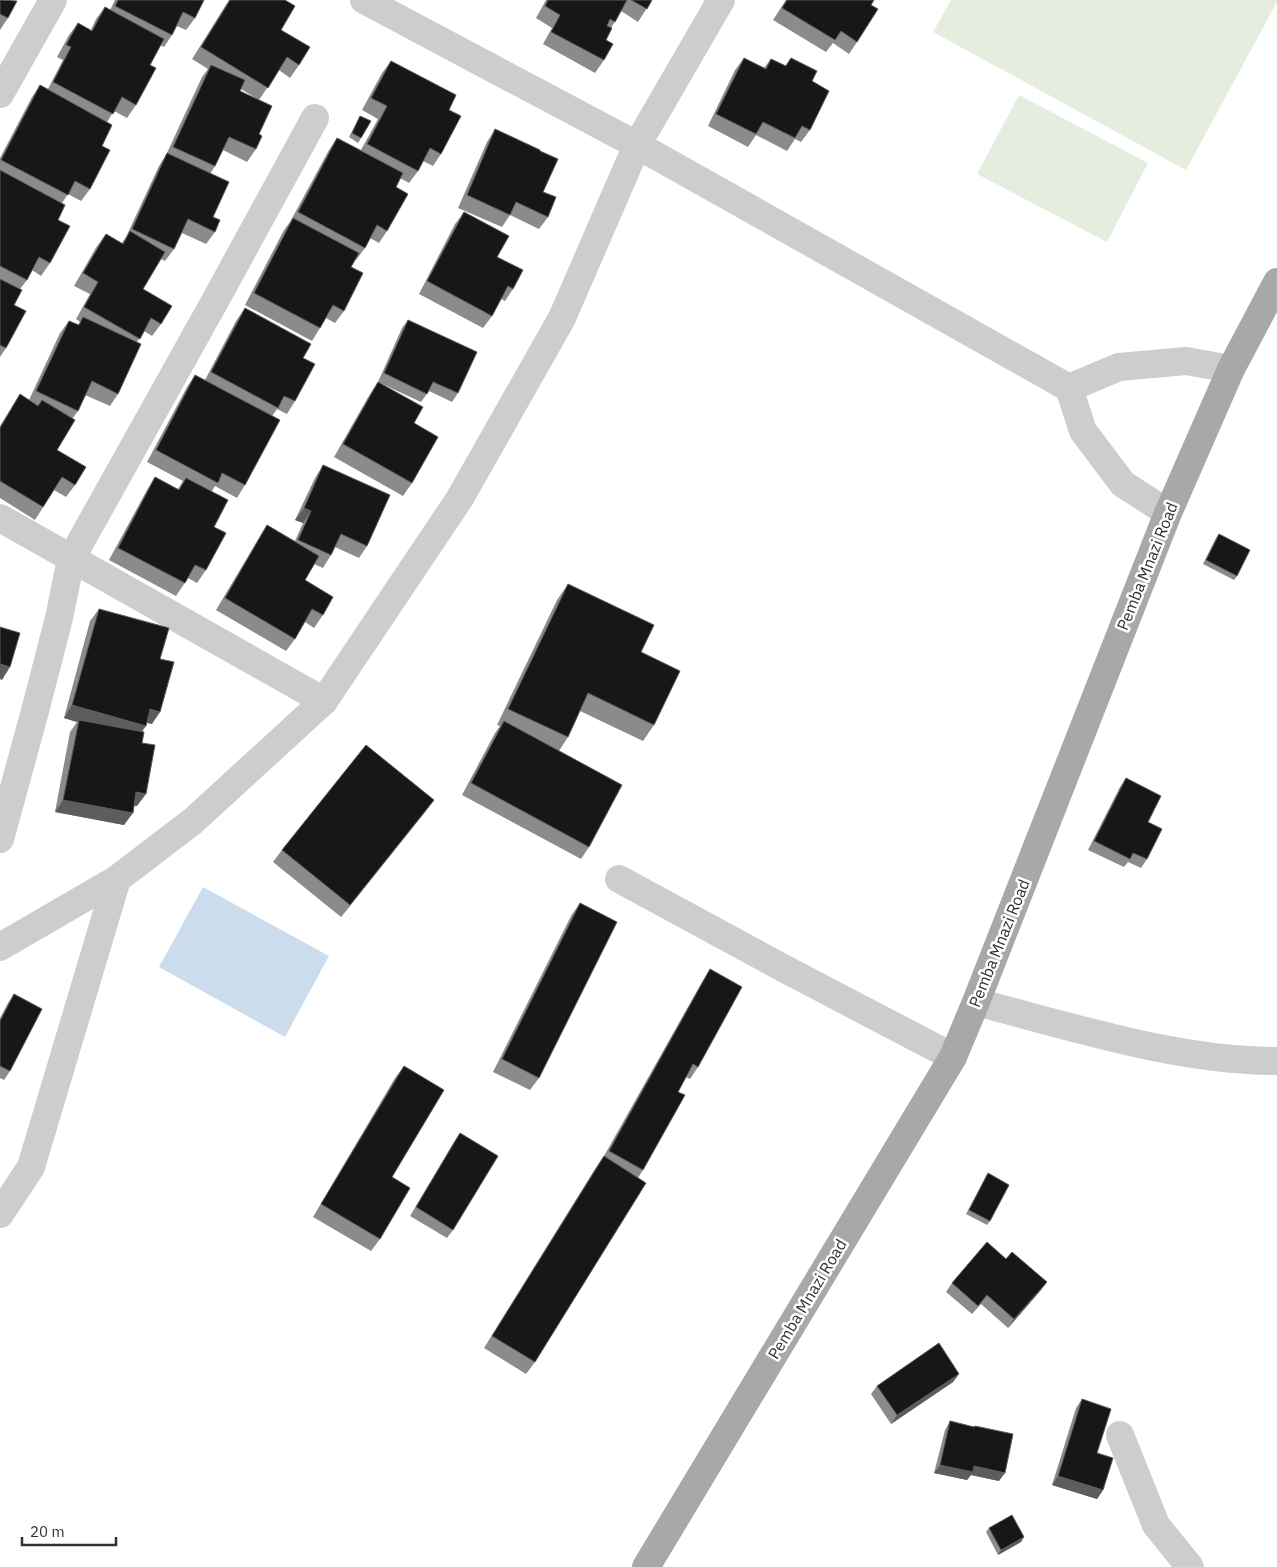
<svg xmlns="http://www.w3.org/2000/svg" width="1277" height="1567" font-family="'IBM Plex Sans',sans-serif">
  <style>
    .green { fill: #e5edde }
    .water { fill: #cbddec }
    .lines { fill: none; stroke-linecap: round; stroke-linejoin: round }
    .minor { stroke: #cdcdcd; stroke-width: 28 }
    .major { stroke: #a8a8a8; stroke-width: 28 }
    .wall { fill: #8b8b8b }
    .shaded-wall { fill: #5d5d5d }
    .building { fill: #171717; stroke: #5d5d5d }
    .labels { text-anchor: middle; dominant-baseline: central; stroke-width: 5; stroke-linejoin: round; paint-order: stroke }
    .street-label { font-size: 16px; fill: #303030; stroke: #fff }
  </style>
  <rect width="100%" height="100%" fill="#fff"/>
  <g class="green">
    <polygon points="951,0 1277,0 1277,2 1186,170 933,32"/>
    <polygon points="1019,95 1148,163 1107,242 977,174"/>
  </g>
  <polygon class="water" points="203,887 329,956 285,1037 159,967"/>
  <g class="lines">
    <g class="minor">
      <polyline points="364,0 637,145 1069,388 1083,431 1123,484 1168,513"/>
      <polyline points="0,94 53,0"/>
      <polyline points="1069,388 1119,367 1186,361 1231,369"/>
      <polyline points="0,518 324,701"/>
      <polyline points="0,839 35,711 59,618 71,559 215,301 315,118"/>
      <polyline points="619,879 783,968 953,1057"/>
      <polyline points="0,947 117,879 193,821 324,701 460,498 562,318 637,145 721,0"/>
      <path d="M976 1002C1073 1027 1177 1061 1277 1061"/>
      <polyline points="0,1214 31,1167 117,879"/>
      <polyline points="1120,1435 1156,1525 1190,1567"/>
    </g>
    <polyline class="major" points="646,1567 953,1057 976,1002 1168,513 1231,369 1277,282"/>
  </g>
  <g class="wall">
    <polygon points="0,0 8,18 0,30"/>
    <polygon points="115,0 204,0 195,18 186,30 177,26 172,35 164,47 160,45 150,65 136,105 127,118 114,111 107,122 102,146 90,189 81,201 68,194 62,203 58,220 50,263 41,276 32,270 27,280 20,289 14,305 6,348 0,357 0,158 32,97 40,85 48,89 63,60 57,57 69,35 78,23 91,30 96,19 105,7 110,10"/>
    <polygon points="229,0 285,0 281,30 299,65 290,78 279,70 259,100 241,89 240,91 259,134 256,149 247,162 223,150 215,166 210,174 215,232 206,244 182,233 174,249 165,261 161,259 143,289 161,324 152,336 144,331 137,342 118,394 110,406 85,395 78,411 72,419 57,450 75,485 66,497 54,490 35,520 0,498 0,426 20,394 29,400 60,333 69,321 78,325 80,322 76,319 90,294 74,286 97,246 106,234 122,243 126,237 159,166 166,155 202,77 208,69 192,59"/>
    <polygon points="546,0 652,0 638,22 621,11 611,28 606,40 604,60 595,73 543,44 552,28 536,18"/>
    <polygon points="786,0 874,0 871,5 857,42 849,54 833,43 826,52 773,20"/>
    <polygon points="744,58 764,68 771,59 785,66 791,58 812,81 810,130 801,142 795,139 787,151 756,135 748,147 708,126 735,70"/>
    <polygon points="391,61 449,110 441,154 433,166 423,161 418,171 409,183 400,178 396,187 387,231 379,243 370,238 365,248 356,260 355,260 351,267 344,311 335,323 326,318 320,328 312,341 245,305 284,230 290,222 329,150 337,138 361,150 378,119 362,110 382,73"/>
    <polygon points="360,116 361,138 358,143 349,137"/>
    <polygon points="495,129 543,192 548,217 539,229 510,215 502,227 458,208 487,142"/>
    <polygon points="464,212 497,257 513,289 505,301 501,299 492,316 483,328 419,294 455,224"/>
    <polygon points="245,308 303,358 295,401 287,414 277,409 272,416 245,485 237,498 215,486 212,491 214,527 206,570 197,583 188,578 176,596 109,560 147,490 155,477 178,489 183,481 147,462 187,387 195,375 205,380 236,321"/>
    <polygon points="408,320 458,393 452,402 429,391 421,402 378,382 402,328"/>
    <polygon points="378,382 414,423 412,483 403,496 334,457 370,394"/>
    <polygon points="323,465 367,546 359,558 335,547 331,555 323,568 314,564 305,580 323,615 314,628 305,622 295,639 286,651 216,610 259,538 267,525 295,541 303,523 295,520 315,478"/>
    <polygon points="1219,534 1237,576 1234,580 1203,564 1216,538"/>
    <polygon points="568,584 641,652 654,725 643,741 580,711 568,737 559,751 589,847 581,859 462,795 495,733 500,726 497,725 557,600"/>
    <polygon points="99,609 160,659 152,724 147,723 142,731 142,743 137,806 134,806 124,825 55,812 70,732 77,722 64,718 90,621"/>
    <polygon points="1126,778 1148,822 1147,859 1141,868 1128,862 1124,867 1088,850 1120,787"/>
    <polygon points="434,800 425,812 341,917 273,862 282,850"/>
    <polygon points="580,903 539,1078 530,1090 493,1072 571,916"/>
    <polygon points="710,969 698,1067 690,1079 686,1077 678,1092 643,1170 638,1178 535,1362 526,1374 484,1348 595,1169 604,1156 702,982"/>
    <polygon points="14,994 10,1071 4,1080 0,1078 0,1018 8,1003"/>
    <polygon points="404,1066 392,1177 380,1239 371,1251 313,1217 395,1078"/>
    <polygon points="460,1133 453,1230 447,1238 410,1216 454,1142"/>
    <polygon points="988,1173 990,1221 987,1225 966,1214"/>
    <polygon points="1006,1259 1047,1282 1041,1290 1008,1328 981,1304 972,1314 946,1292 952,1283"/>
    <polygon points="959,1374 953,1382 891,1424 871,1394 877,1386"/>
    <polygon points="1082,1399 1097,1453 1103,1490 1097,1499 1052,1485 1076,1408"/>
    <polygon points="950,1421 974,1427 975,1426 999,1481 971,1475 967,1480 934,1473 945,1430"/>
    <polygon points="989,1528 1021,1542 998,1555 986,1532"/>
  </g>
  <g class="shaded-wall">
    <polygon points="304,508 311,511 303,523 295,520"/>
    <polygon points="0,664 10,667 2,680 0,679"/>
    <polygon points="72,705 146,726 137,738 79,720 77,722 64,718"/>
    <polygon points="150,709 160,712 152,724 142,721"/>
    <polygon points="136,792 146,794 137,806 128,804"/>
    <polygon points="63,800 133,813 124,825 55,812"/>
    <polygon points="434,800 425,812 341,917 350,905"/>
    <polygon points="1047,1282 1041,1290 1008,1328 1014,1319"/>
    <polygon points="959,1374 953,1382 891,1424 897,1415"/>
    <polygon points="940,1465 974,1466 1005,1473 999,1481 971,1475 967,1480 934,1473"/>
    <polygon points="1058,1476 1103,1490 1097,1499 1052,1485"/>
    <polygon points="1024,1537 1021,1542 998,1555 1001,1550"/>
  </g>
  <g class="building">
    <polygon points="0,0 17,1 8,18 0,14"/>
    <polygon points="118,0 204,0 195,18 183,12 172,35 115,6"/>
    <polygon points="230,0 285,0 295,6 281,30 310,47 299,65 287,57 268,88 201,47"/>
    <polygon points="548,0 627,0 615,22 610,19 607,26 612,28 606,40 613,44 604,60 551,32 560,15 545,6"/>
    <polygon points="631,0 652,0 647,9"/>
    <polygon points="787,0 874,0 871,5 878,9 857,42 841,31 835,40 782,8"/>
    <polygon points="105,7 164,39 150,65 156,68 136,105 122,97 113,114 53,82 71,47 66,45 78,23 92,31"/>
    <polygon points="744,58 766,69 771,59 786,66 791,58 817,71 812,81 829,91 810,130 802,126 795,138 763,122 756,134 716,114"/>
    <polygon points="391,61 456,95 449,110 461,116 441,154 430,148 418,171 367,144 387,106 371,98"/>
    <polygon points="211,65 245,80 240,91 272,106 259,134 262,136 256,149 229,137 215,166 173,147"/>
    <polygon points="40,85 112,125 102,146 110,150 90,189 75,181 68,195 1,160"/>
    <polygon points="360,116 371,121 361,138 352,133"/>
    <polygon points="495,129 540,150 540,151 558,159 543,192 556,197 548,217 516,202 510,215 467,195"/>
    <polygon points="337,138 403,173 396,187 408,194 387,231 377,225 365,248 298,212"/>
    <polygon points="167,153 229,182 213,217 220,220 215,232 188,219 174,249 132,229"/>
    <polygon points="0,170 65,205 58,220 70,226 50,263 39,257 27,280 0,266"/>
    <polygon points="464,212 509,236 497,257 523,270 513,289 508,286 492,316 427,281"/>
    <polygon points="293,218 359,253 351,267 363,273 344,311 333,305 320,328 254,293"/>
    <polygon points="130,231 165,252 143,289 172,306 161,324 151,318 140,339 84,307 98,282 83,273 106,234 123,244"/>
    <polygon points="0,279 22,290 14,305 26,311 6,348 0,345"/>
    <polygon points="245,308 311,344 303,358 315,364 295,401 284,396 278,408 211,372"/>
    <polygon points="83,317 141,344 118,394 92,381 78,411 36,391 69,321 79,325"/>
    <polygon points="408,320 477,352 458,393 433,382 427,394 384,373"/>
    <polygon points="195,375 280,420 245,485 222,473 218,483 156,450"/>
    <polygon points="378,382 423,407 414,423 438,437 412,483 343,444"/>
    <polygon points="20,394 38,406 42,400 75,420 57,450 86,467 75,485 62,477 43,507 0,481 0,428"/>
    <polygon points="323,465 390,495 367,546 341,534 331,555 298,540 311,511 304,508"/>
    <polygon points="155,477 179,490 186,478 228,500 214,527 226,533 206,570 195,565 185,583 118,548"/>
    <polygon points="267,525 319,556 305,580 333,597 323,615 312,609 295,639 225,598"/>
    <polygon points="1219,534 1250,550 1237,576 1206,560"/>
    <polygon points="568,584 654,625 641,652 680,671 654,725 588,693 568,737 508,709"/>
    <polygon points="99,609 169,628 160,659 174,662 160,712 150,709 146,726 72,705"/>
    <polygon points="0,627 20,633 10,667 0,664"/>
    <polygon points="79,720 144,732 142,743 155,745 146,794 136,792 133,813 63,800"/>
    <polygon points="504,721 622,785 589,847 471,783"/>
    <polygon points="366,745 434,800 350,905 282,850"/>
    <polygon points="1126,778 1161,796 1148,822 1162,829 1147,859 1133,853 1130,859 1094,841"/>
    <polygon points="580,903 617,922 539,1078 502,1059"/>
    <polygon points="710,969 742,987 698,1067 693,1064 678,1092 685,1095 643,1170 609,1151"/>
    <polygon points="14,994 42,1009 10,1071 0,1066 0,1021"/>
    <polygon points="404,1066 444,1090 392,1177 410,1188 380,1239 321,1204"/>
    <polygon points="460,1133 498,1156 453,1230 416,1207"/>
    <polygon points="604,1156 646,1183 535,1362 492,1336"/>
    <polygon points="988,1173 1009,1185 990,1221 969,1210"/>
    <polygon points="987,1242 1006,1259 1012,1252 1047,1282 1014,1319 987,1295 978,1306 952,1283"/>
    <polygon points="939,1343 959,1374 897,1415 877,1386"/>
    <polygon points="1082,1399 1111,1409 1097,1453 1113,1458 1103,1490 1058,1476"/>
    <polygon points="950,1421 974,1427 975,1426 1013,1434 1005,1473 974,1466 973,1472 940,1465"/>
    <polygon points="1012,1515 1024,1537 1001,1550 989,1528"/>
  </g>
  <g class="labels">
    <g class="street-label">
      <text transform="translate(1147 566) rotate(-68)">Pemba Mnazi Road</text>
      <text transform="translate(999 943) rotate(-68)">Pemba Mnazi Road</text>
      <text transform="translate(807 1299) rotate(-59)">Pemba Mnazi Road</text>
    </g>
  </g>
  <path d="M22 1537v8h94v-8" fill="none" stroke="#303030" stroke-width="2.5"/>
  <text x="30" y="1537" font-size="15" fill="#303030" stroke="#ffffff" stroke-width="4" paint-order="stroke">20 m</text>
</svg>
